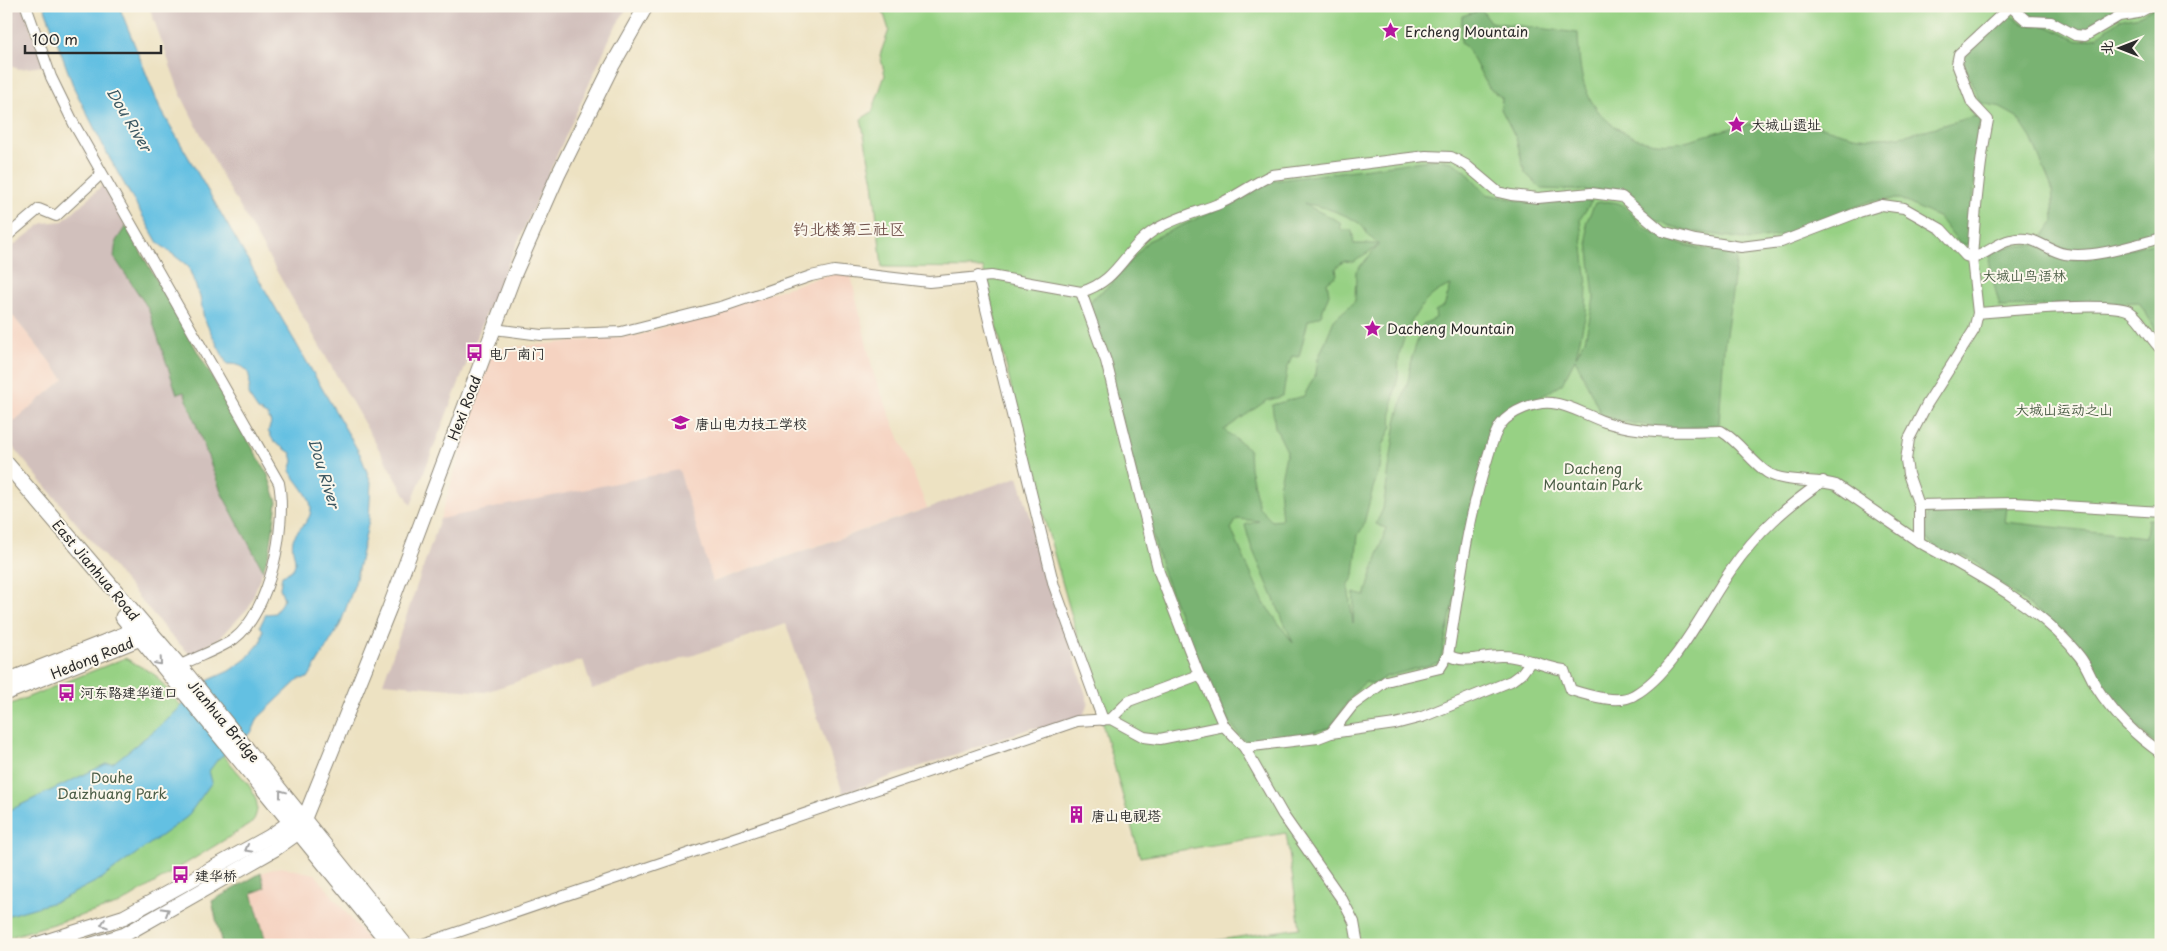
<svg xmlns="http://www.w3.org/2000/svg" width="2167" height="951" font-family="'Playpen Sans','LXGW WenKai TC',sans-serif">
  <style>
    .built { fill: #f5d3c1 }
    .industrial { fill: #d1c0bc }
    .green { fill: #97d184; stroke: #617e58 }
    .forest { fill: #79b372; stroke: #526f4e; fill-rule: evenodd }
    .water { fill: #64c0e2; stroke: #487686 }
    .lines { fill: none; stroke-linecap: round; stroke-linejoin: round }
    .street-casing { stroke: #8c8676; stroke-width: 12 }
    .secondary-casing { stroke: #8c8676; stroke-width: 16 }
    .primary-casing { stroke: #8c8676; stroke-width: 17 }
    .street { stroke: #fff; stroke-width: 10 }
    .secondary { stroke: #fff; stroke-width: 14 }
    .primary { stroke: #fff; stroke-width: 15 }
    .oneway { stroke: #a0a0a0 }
    .labels { text-anchor: middle; dominant-baseline: central; stroke-width: 4; stroke-linejoin: round; paint-order: stroke }
    .poi-label { font-size: 14px; fill: #2b2b2b; stroke: #fbf7ec; text-anchor: start }
    .park-label { font-size: 14px; fill: #4b5d46; stroke: #fbf7ec }
    .street-label { font-size: 14px; fill: #2b2b2b; stroke: #fbf7ec }
    .water-label { font-size: 15px; font-style: italic; fill: #3c5862; stroke: #fbf7ec }
    .quarter-label { font-size: 16px; fill: #71524b; stroke: #fbf7ec }
  </style>
  <rect width="100%" height="100%" fill="#fbf7ec"/>
  <filter id="ink" filterUnits="userSpaceOnUse"><feTurbulence type="fractalNoise" baseFrequency=".02" numOctaves="2"/><feDisplacementMap in="SourceGraphic" scale="10" xChannelSelector="R" yChannelSelector="G"/><feConvolveMatrix kernelMatrix="1 2 1 2 8 2 1 2 1" color-interpolation-filters="sRGB"/></filter>
  <filter id="wash" filterUnits="userSpaceOnUse"><feTurbulence type="fractalNoise" baseFrequency=".0096" numOctaves="4" result="noise"/><feDisplacementMap in="SourceGraphic" scale="20" xChannelSelector="R" yChannelSelector="G"/><feGaussianBlur stdDeviation="1.12" result="paint"/><feColorMatrix in="noise" values="0 0 0 0 0 0 0 0 0 0 0 0 0 0 0 0 0 1.4 0 .05"/><feComposite in="paint" operator="in"/></filter>
  <g filter="url(#wash)">
    <rect width="100%" height="100%" fill="#ede2c2"/>
    <g class="built">
      <polygon points="849,268 874,375 927,508 712,582 440,519 493,349 639,335"/>
      <polygon points="13,316 64,379 6,428 6,322"/>
      <polygon points="280,867 315,874 372,945 267,945 252,893 265,888 261,873"/>
    </g>
    <g class="industrial">
      <polygon points="6,6 23,6 44,66 19,69 6,64"/>
      <polygon points="149,6 628,6 613,31 490,304 411,505 222,176 180,93"/>
      <polygon points="103,185 126,226 116,241 114,257 148,308 177,393 184,392 222,494 263,570 249,607 221,637 191,655 171,636 6,439 6,428 64,379 13,316 6,322 6,251 43,223 63,221"/>
      <polygon points="679,470 713,582 1018,477 1088,702 1083,717 1049,728 1032,728 843,793 786,624 592,689 583,660 485,692 383,683 440,519"/>
    </g>
    <g class="green">
      <polygon points="875,6 2161,6 2161,945 1185,945 1300,928 1286,833 1140,857 1031,472 983,268 882,267 873,182 861,119 872,112 885,75 880,55 889,30 882,8"/>
      <path d="M125 658 154 674 248 784C257 798 261 808 252 823L120 904 6 938V706Z"/>
    </g>
    <g class="forest">
      <polygon points="2020,6 2140,6 2120,10 2095,28 2078,33 2037,19 2024,12"/>
      <path d="M2157 6H2161V234C2125 245 2075 262 2042 239L2054 221 2052 188 2031 138 2017 117 1997 106 1980 103 1964 64V55L2006 13 2024 24 2047 26 2078 41 2097 37 2119 20 2139 16Z"/>
      <path d="M1482 10 1490 22 1578 33C1579 52 1579 72 1586 90 1600 126 1642 150 1681 142 1711 135 1739 123 1769 122 1780 122 1793 120 1803 122 1827 127 1849 138 1873 138 1909 139 1943 123 1977 116L1981 120 1971 216V239L1966 245 1958 242 1939 218 1900 199 1873 200 1787 234 1751 240 1684 230 1651 220 1625 192 1542 189 1525 173 1516 138 1501 109 1502 98 1489 88 1467 48 1461 43 1462 16Z"/>
      <path d="M1437 159 1452 162 1465 170 1486 194 1527 202 1592 201 1580 219 1587 284 1586 313 1576 356 1585 340 1594 298 1586 223 1595 203C1634 196 1626 219 1652 232 1677 245 1710 253 1738 251L1724 348 1719 424C1680 431 1640 427 1602 416L1575 359 1562 384 1494 425 1440 662 1385 677 1374 685 1366 682 1357 689 1330 728 1257 744 1242 739 1226 716 1201 670 1162 569 1090 304 1093 298 1109 286 1148 241 1236 201 1265 182ZM1304 204C1317 204 1349 215 1360 224 1368 232 1367 237 1379 244H1354L1352 230H1341L1340 222ZM1378 246 1356 271 1355 301 1334 320 1318 359 1316 373 1304 396 1272 405 1275 427 1287 451 1279 487 1282 520 1272 521 1259 508 1250 468 1249 449 1224 430 1266 401 1283 396 1287 370 1292 356 1299 357 1308 321 1321 315 1329 294 1327 282 1337 275 1336 268 1344 261 1354 262ZM1451 285 1444 306 1435 311 1436 318 1423 324 1410 363 1409 377 1396 422 1383 509 1376 524 1386 528 1365 596 1354 593 1353 623 1348 586 1354 576 1358 535 1363 527 1373 488 1380 469 1383 445 1392 426C1390 418 1394 391 1397 382 1400 373 1397 361 1400 352 1408 323 1422 295 1451 285ZM1237 519 1259 521 1245 525 1251 546 1293 643 1264 603 1231 529Z"/>
      <polygon points="126,226 268,475 277,502 270,550 263,570 222,494 184,392 177,394 148,308 114,257 116,241"/>
      <polygon points="2161,241 2161,338 2139,302 2000,307 1989,265 1991,253 2001,248 2037,244 2049,253 2062,259 2087,259"/>
      <polygon points="2007,507 2005,522 2146,537 2148,519 2161,520 2161,749 2110,700 2055,624 1986,573 1979,564 1964,555 1949,556 1926,539 1927,511"/>
      <polygon points="261,873 265,888 252,893 267,945 222,945 212,901"/>
    </g>
    <path class="water" d="M44 6H119L160 108 360 454 371 482 369 520 355 583 340 625 308 678 299 679 258 718 252 732 218 759 209 771 212 782 187 817 101 879 58 901 6 916V812L106 764 113 763 165 722 209 680 229 671 246 659 261 642 263 630 260 626 266 614 275 613 284 599 280 588 282 575C307 567 287 552 294 537 299 527 312 521 311 507 310 495 296 481 290 471L293 461 291 453 274 442 268 431 271 423 268 416 258 410 248 395C252 375 250 364 227 364L204 319 200 297 188 266 158 243 110 159 74 88Z"/>
  </g>
  <g filter="url(#ink)">
    <g class="lines">
      <defs>
        <g id="street">
          <path d="M26 6 51 77 74 124 279 483C287 525 270 612 234 639 218 650 196 657 179 666"/>
          <path d="M2011 6 1959 54 1957 64 1972 103 1988 120C1979 165 1975 211 1972 258 1986 255 1996 243 2011 240 2036 234 2044 250 2065 254 2093 259 2134 245 2161 238"/>
          <polyline points="2011,7 2027,21 2051,22 2075,35 2085,36 2119,16 2138,13 2151,6"/>
          <polyline points="6,237 39,209 56,216 101,174"/>
          <polyline points="978,276 1054,586 1103,720"/>
          <path d="M1978 313C2002 311 2113 301 2129 311 2142 319 2149 338 2161 349"/>
          <polyline points="494,329 541,335 621,332 724,306 811,276 834,271 929,282 991,276 1081,292"/>
          <polyline points="1919,505 2015,503 2161,512"/>
          <path d="M1448 655C1465 665 1484 655 1503 656 1524 656 1543 667 1564 670L1571 690C1587 695 1619 705 1634 695 1675 672 1704 608 1731 570 1757 532 1786 507 1823 481"/>
          <polyline points="1111,719 1129,701 1199,675"/>
          <path d="M1331 733 1353 705 1386 681 1440 668 1448 655C1459 591 1466 525 1486 463 1490 450 1493 435 1501 424 1511 411 1536 401 1552 403 1571 405 1587 416 1605 422 1642 434 1683 432 1721 431 1740 442 1750 461 1768 473 1784 483 1817 479 1836 485L1919 542"/>
          <polyline points="1244,747 1318,738 1331,733 1395,724 1422,717 1511,681 1522,673 1531,661"/>
          <polyline points="420,945 1077,721 1111,719 1144,737 1160,739 1224,726"/>
          <path d="M1358 945 1354 922 1343 901 1283 815 1244 747 1224 726 1205 683 1199 675 1159 572 1106 361 1081 292C1119 281 1124 250 1153 231 1173 218 1199 212 1221 203 1239 195 1254 183 1272 175L1426 156 1451 157 1466 165 1498 192 1511 195 1538 198 1591 193 1622 197 1662 231 1695 240 1741 247 1781 242 1859 212 1882 205 1904 208 1941 229 1966 256 1972 258 1978 313 1974 330 1927 404 1909 439 1906 460 1908 474 1919 505V542C1973 572 2042 607 2080 657 2087 666 2091 678 2097 688 2112 712 2137 737 2161 753"/>
        </g>
        <g id="secondary">
          <polyline points="6,681 142,627"/>
          <polyline points="6,693 139,639 143,629"/>
          <polyline points="35,945 124,917 269,837 289,823 302,820"/>
          <polyline points="91,945 124,935 275,849 299,832 389,609 514,275 558,175 612,66 646,6"/>
        </g>
        <g id="primary">
          <polyline points="6,463 187,675 405,945"/>
          <polyline points="123,617 391,945"/>
        </g>
      </defs>
      <use href="#street" class="street-casing"/>
      <use href="#secondary" class="secondary-casing"/>
      <use href="#primary" class="primary-casing"/>
      <use href="#street" class="street"/>
      <use href="#secondary" class="secondary"/>
      <use href="#primary" class="primary"/>
    </g>
    <defs><path id="oneway-chevron" d="M-2-3.5L2.5 0L-2 3.5" fill="none" stroke-width="1.6" stroke-linecap="round" stroke-linejoin="round" transform="scale(1.25)"/></defs>
    <g class="oneway">
      <use href="#oneway-chevron" transform="translate(159 662) rotate(49)"/>
      <use href="#oneway-chevron" transform="translate(282 793) rotate(-127)"/>
      <use href="#oneway-chevron" transform="translate(248 849) rotate(151)"/>
      <use href="#oneway-chevron" transform="translate(166 911) rotate(-30)"/>
      <use href="#oneway-chevron" transform="translate(104 924) rotate(161)"/>
    </g>
  </g>
  <defs>
    <symbol id="sight-bare" viewBox="-9 -9 18 18"><path d="M0-6L1.8-2.2L6-1.7L2.9 1.2L3.7 5.4L0 3.3L-3.7 5.4L-2.9 1.2L-6-1.7L-1.8-2.2Z" fill="#b5179e" stroke="#fbf7ec" stroke-width="2.5" paint-order="stroke"/></symbol>
    <symbol id="bus-bare" viewBox="-9 -9 18 18"><path d="M-5-6H5V4H4V6H2V4H-2V6H-4V4H-5ZM-3.5-4V0h7V-4ZM-3.5 1.2v1.5H-2V1.2ZM2 1.2v1.5H3.5V1.2Z" fill="#b5179e" stroke="#fbf7ec" stroke-width="2.5" paint-order="stroke"/></symbol>
    <symbol id="school-bare" viewBox="-9 -9 18 18"><path d="M0-5L7-2L0 1L-7-2ZM-4 1L0 2.5L4 1V4Q0 6-4 4Z" fill="#b5179e" stroke="#fbf7ec" stroke-width="2.5" paint-order="stroke"/></symbol>
    <symbol id="building-bare" viewBox="-9 -9 18 18"><path d="M-4-6H4V6H1V3H-1V6H-4ZM-2.5-4.3h1.7v1.8h-1.7ZM.8-4.3h1.7v1.8H.8ZM-2.5-1h1.7V.8h-1.7ZM.8-1h1.7V.8H.8Z" fill="#b5179e" stroke="#fbf7ec" stroke-width="2.5" paint-order="stroke"/></symbol>
  </defs>
  <g fill-rule="evenodd">
    <use href="#sight-bare" x="1378" y="18" width="25" height="25"/>
    <use href="#sight-bare" x="1724" y="112" width="25" height="25"/>
    <use href="#sight-bare" x="1360" y="316" width="25" height="25"/>
    <use href="#bus-bare" x="462" y="340" width="25" height="25"/>
    <use href="#school-bare" x="668" y="410" width="25" height="25"/>
    <use href="#bus-bare" x="54" y="680" width="25" height="25"/>
    <use href="#building-bare" x="1064" y="802" width="25" height="25"/>
    <use href="#bus-bare" x="168" y="862" width="25" height="25"/>
  </g>
  <g class="labels">
    <g class="poi-label">
      <text x="1405" y="31">Ercheng Mountain</text>
      <text x="1751" y="124">大城山遗址</text>
      <text x="1387" y="328">Dacheng Mountain</text>
      <text x="489" y="353">电厂南门</text>
      <text x="695" y="423">唐山电力技工学校</text>
      <text x="80" y="692">河东路建华道口</text>
      <text x="1091" y="815">唐山电视塔</text>
      <text x="195" y="875">建华桥</text>
    </g>
    <g class="park-label">
      <text x="2024" y="275">大城山鸟语林</text>
      <text x="2064" y="409">大城山运动之山</text>
      <text x="1593" y="468">Dacheng<tspan x="1593" dy="16">Mountain Park</tspan></text>
      <text x="112" y="777">Douhe<tspan x="112" dy="16">Daizhuang Park</tspan></text>
    </g>
    <g class="street-label">
      <text transform="translate(464 408) rotate(-69)">Hexi Road</text>
      <text transform="translate(96 570) rotate(50)">East Jianhua Road</text>
      <text transform="translate(92 658) rotate(-22)">Hedong Road</text>
      <text transform="translate(224 721) rotate(50)">Jianhua Bridge</text>
    </g>
    <g class="water-label">
      <text transform="translate(130 119) rotate(59)">Dou River</text>
      <text transform="translate(325 473) rotate(73)">Dou River</text>
    </g>
    <g class="quarter-label">
      <text x="849" y="228">钓北楼第三社区</text>
    </g>
  </g>
  <rect width="2167" height="951" fill="none" stroke="#fbf7ec" stroke-width="25"/>
  <g transform="translate(2120 48) rotate(270)" stroke="#fbf7ec" stroke-width="4" paint-order="stroke">
  <path d="M0-4L9 19L0 12L-9 19Z" fill="#2b2b2b"/>
  <text y="-8" font-size="14" font-weight="bold" text-anchor="middle" fill="#2b2b2b">北</text>
  </g>
  <path d="M25 45v8h136v-8" fill="none" stroke="#2b2b2b" stroke-width="2.5"/>
  <text x="32" y="45" font-size="15" fill="#2b2b2b" stroke="#fbf7ec" stroke-width="4" paint-order="stroke">100 m</text>
</svg>
